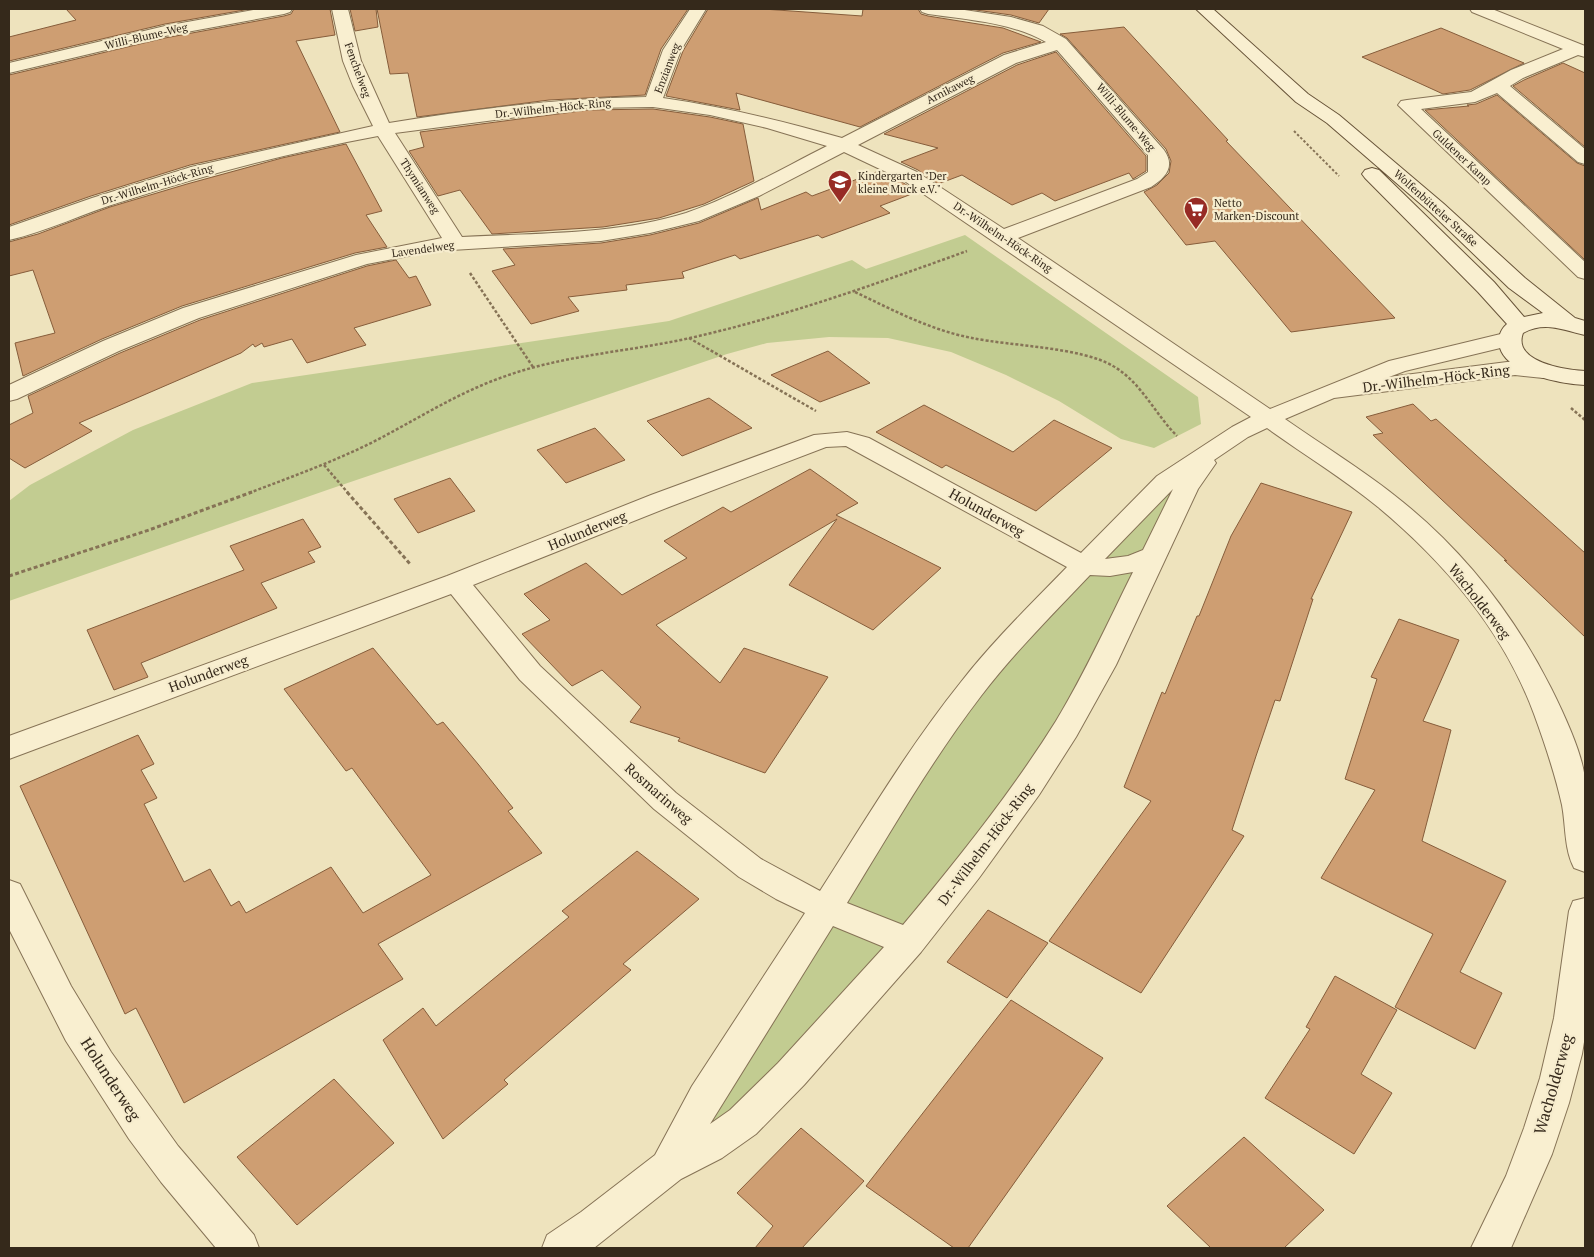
<svg xmlns="http://www.w3.org/2000/svg" width="1594" height="1257" font-family="'PT Serif',serif">
  <style>
    .green { fill: #c2cc91 }
    .building { fill: #ce9e72; stroke: #865d3b }
    .lines { fill: none; stroke-linecap: round; stroke-linejoin: round }
    .street-casing { stroke: #867356; stroke-width: 2 }
    .secondary-casing { stroke: #685439; stroke-width: 2 }
    .path-far2 { stroke: #867356; stroke-width: 2; stroke-dasharray: 2.5 2; stroke-linecap: butt }
    .path-far1 { stroke: #867356; stroke-width: 2.5; stroke-dasharray: 3 2; stroke-linecap: butt }
    .path { stroke: #867356; stroke-width: 3; stroke-dasharray: 4 2.5; stroke-linecap: butt }
    .street { fill: #f9efd0; fill-rule: evenodd }
    .secondary { fill: #f9efd0; fill-rule: evenodd }
    .labels { text-anchor: middle; dominant-baseline: central; stroke-width: 4.5; stroke-linejoin: round; paint-order: stroke }
    .far-street-label { font-size: 11px; fill: #35291b; stroke: #f6eccd }
    .far-poi-label { font-size: 11px; fill: #35291b; stroke: #f6eccd; text-anchor: start }
    .street-label { font-size: 14px; fill: #35291b; stroke: #f6eccd }
    .near-street-label { font-size: 16px; fill: #35291b; stroke: #f6eccd }
  </style>
  <rect width="100%" height="100%" fill="#eee3bd"/>
  <g class="green">
    <polygon points="965,235 1198,397 1201,424 1154,448 1121,439 1059,401 1006,375 951,352 888,338 829,337 767,343 727,354 330,489 9,601 9,501 30,485 133,430 252,383 669,321 852,260 866,269"/>
    <polygon points="1214,451 1066,729 791,1074 668,1167 934,739 1083,565"/>
  </g>
  <g class="building">
    <polygon points="66,9 250,9 165,24 9,61 9,37 76,20"/>
    <polygon points="294,9 330,9 335,35 296,41 340,132 190,165 91,196 9,225 9,75 165,38 284,16 291,14"/>
    <polygon points="350,9 376,9 378,27 355,31"/>
    <polygon points="377,9 688,9 661,49 645,95 549,100 417,117 408,73 390,74"/>
    <polygon points="708,9 763,9 862,16 863,9 918,9 921,14 928,16 1003,28 1041,42 1003,53 860,127 736,93 740,110 666,96 683,51"/>
    <polygon points="969,9 1049,9 1039,23 1011,15"/>
    <polygon points="1124,27 1228,140 1226,141 1395,318 1291,332 1215,241 1186,245 1144,192 1157,185 1169,173 1171,161 1166,149 1067,38 1060,34"/>
    <polygon points="1441,28 1524,63 1470,90 1443,94 1362,57"/>
    <polygon points="1056,52 1146,156 1146,171 1133,179 1129,173 1055,201 1042,193 1012,205 962,175 938,184 918,170 901,162 938,148 884,134 1017,65"/>
    <polygon points="1563,63 1585,73 1585,147 1513,86 1524,80"/>
    <polygon points="1497,95 1577,163 1585,166 1585,260 1425,110 1469,106 1467,105 1476,104"/>
    <polygon points="653,109 710,117 743,124 754,181 704,204 659,218 603,227 492,234 460,190 438,196 409,151 424,147 420,132 588,110"/>
    <polygon points="346,144 382,211 366,215 387,247 355,253 182,306 102,339 23,376 15,343 55,333 33,270 9,276 9,242 38,234 110,207 187,184 282,158"/>
    <polygon points="879,171 902,182 917,192 880,206 890,213 822,238 818,235 740,259 735,255 682,272 684,278 626,285 627,290 568,297 579,311 531,324 492,271 515,265 503,249 601,243 650,235 699,223 758,198 761,210 806,192 812,196"/>
    <polygon points="396,260 409,278 416,276 431,305 354,328 366,345 307,363 292,339 264,347 262,343 255,347 253,344 241,353 79,423 92,431 25,468 9,458 9,425 33,413 28,396 120,353 200,320 367,266"/>
    <polygon points="828,351 870,383 820,402 771,375"/>
    <polygon points="709,398 752,428 682,456 647,421"/>
    <polygon points="1413,404 1431,421 1436,419 1585,553 1585,637 1504,560 1507,561 1373,435 1383,433 1366,417"/>
    <polygon points="924,405 1013,452 1054,420 1112,448 1036,511 946,465 942,468 876,432"/>
    <polygon points="595,428 625,460 566,483 537,450"/>
    <polygon points="810,469 858,503 836,515 941,568 873,630 789,585 837,519 656,625 720,683 744,648 828,677 765,773 678,741 680,738 630,722 641,707 602,670 572,686 522,634 550,620 524,594 586,563 622,595 687,558 664,541 723,507 731,512"/>
    <polygon points="450,478 475,511 418,533 394,499"/>
    <polygon points="1261,483 1352,512 1311,599 1313,599 1280,701 1275,700 1256,756 1232,830 1244,836 1141,993 1049,941 1151,801 1124,787 1162,692 1165,694 1197,616 1199,616 1231,536"/>
    <polygon points="303,519 321,547 308,552 315,562 261,583 277,608 141,663 148,677 114,690 87,630 244,570 230,546"/>
    <polygon points="1399,619 1459,640 1423,721 1451,730 1422,841 1506,881 1460,972 1502,993 1475,1049 1395,1007 1433,934 1321,878 1375,790 1345,779 1377,679 1371,677"/>
    <polygon points="373,648 437,725 443,722 478,764 513,808 508,811 542,853 378,944 403,979 184,1103 136,1008 125,1014 20,786 138,735 154,764 141,770 157,798 144,804 184,882 210,869 231,906 239,901 246,913 331,867 363,913 431,875 352,768 346,771 284,689"/>
    <polygon points="637,851 699,899 623,964 631,970 504,1080 508,1084 443,1139 383,1040 423,1008 436,1026 569,917 562,911"/>
    <polygon points="988,910 1048,943 1007,998 947,962"/>
    <polygon points="1335,976 1397,1010 1361,1074 1392,1093 1354,1154 1265,1098 1310,1029 1306,1027"/>
    <polygon points="1011,1000 1103,1058 968,1248 954,1248 866,1186"/>
    <polygon points="334,1079 394,1143 297,1225 237,1157"/>
    <polygon points="801,1128 864,1181 802,1248 755,1248 773,1226 737,1193"/>
    <polygon points="1244,1137 1324,1210 1284,1248 1211,1248 1167,1206"/>
  </g>
  <g class="lines">
    <defs>
      <g id="street">
        <polygon points="259,9 292,9 290,12 284,14 165,36 9,73 9,63 165,26"/>
        <path d="M332 9H348L361 61 389 123C474 109 560 98 646 97L663 50 690 9H706L681 50 663 98C725 107 783 121 842 138L1004 55 1046 42C1011 22 968 20 928 14L922 12 920 9H958L1011 17 1043 26 1066 39 1164 150C1176 167 1165 178 1151 187L1018 238 1270 409 1389 361 1509 332 1517 334 1520 339 1517 344 1405 371 1389 377 1515 361 1551 366 1554 371 1551 376 1543 378 1515 375 1334 398 1285 419C1322 445 1360 468 1394 495 1461 547 1513 613 1551 688 1563 712 1583 754 1585 780 1588 810 1585 842 1585 872L1574 868C1564 849 1566 826 1562 805 1555 774 1545 744 1534 714 1504 632 1444 562 1378 507 1343 478 1303 454 1267 428L1248 437 1214 460 1216 463 1198 489 1116 665 1076 737 1039 795 979 878 921 952 804 1085 756 1134 722 1158 681 1179 594 1248H542L547 1235 581 1212 655 1155 692 1086 805 913 776 899 739 877 654 809 520 680 451 594 9 759V736L447 576 651 495 814 435 847 432 869 438 1081 553 1157 476 1232 427 1251 417 903 180 844 152 759 196 699 221 650 233 601 241 435 251 367 264 199 318 119 351 17 399 9 401V385L103 341 183 308 356 255 442 238 378 136C292 152 207 174 124 201 86 212 46 232 9 240V227L92 198 191 167 373 126 353 86 343 61ZM1057 50 1148 155V172L1137 179 1004 229 917 172 858 145 1016 63ZM653 107 710 115 767 128 827 146C781 169 735 196 686 213 616 235 534 233 462 237L395 133 588 108ZM846 446 1067 567C1030 605 993 641 961 682 908 748 865 821 820 891L761 859 676 793 540 666 473 585 669 507 826 447ZM1173 489 1143 550 1128 556 1105 559ZM1133 572C1108 622 1085 673 1056 721 1011 793 957 860 903 925L847 903C890 833 931 761 981 696 1014 653 1052 615 1090 575L1110 576ZM833 926 884 947 778 1063 730 1110 710 1124Z"/>
        <polygon points="1470,9 1492,9 1585,46 1585,57 1578,55 1523,78 1510,86 1585,149 1585,164 1578,162 1497,93 1475,102 1421,109 1585,262 1585,279 1578,277 1398,105 1401,101 1407,100 1471,92 1511,70 1563,49 1472,12"/>
        <polygon points="9,880 20,884 71,986 111,1052 178,1146 254,1235 259,1248 216,1248 161,1182 129,1139 66,1041 9,929"/>
        <polygon points="1585,898 1585,1036 1582,1054 1569,1103 1552,1154 1511,1248 1471,1248 1506,1176 1524,1128 1540,1078 1554,1018 1569,911 1573,901"/>
      </g>
      <path id="secondary" d="M1196 9H1213L1308 94 1339 115 1444 204 1525 278 1575 318 1585 321V335C1563 330 1544 321 1523 333 1512 362 1565 370 1585 371V385C1561 384 1508 374 1500 348 1497 339 1500 330 1507 324L1478 292 1365 178 1362 174 1365 170 1372 168 1379 170 1494 282 1524 317 1543 313 1509 288 1430 212 1327 123 1296 102Z"/>
    </defs>
    <use href="#street" class="street-casing"/>
    <use href="#secondary" class="secondary-casing"/>
    <polyline class="path-far2" points="1294,131 1339,176"/>
    <g class="path-far1">
      <polyline points="470,273 533,367"/>
      <path d="M855 292C893 310 930 330 972 338 1010 346 1081 347 1113 366 1141 382 1155 414 1177 436"/>
      <polyline points="689,338 816,411"/>
      <polyline points="1571,408 1585,420"/>
      <polyline points="324,465 348,493"/>
      <path d="M249 493C291 477 333 462 373 442 416 420 457 393 503 377 563 355 627 352 690 338 784 317 876 284 967 251"/>
    </g>
    <g class="path">
      <polyline points="347,492 411,565"/>
      <polyline points="9,576 149,530 252,492"/>
    </g>
    <use href="#street" class="street"/>
    <use href="#secondary" class="secondary"/>
  </g>
  <defs>
    <symbol id="school-pin" viewBox="-11 -11 22 30"><path d="M0 17L-7.5 6A9.5 9.5 0 1 1 7.5 6Z" fill="#972b25" stroke="#f6eccd"/><path d="M0-5L7-2L0 1L-7-2ZM-4 1L0 2.5L4 1V4Q0 6-4 4Z" fill="#fff"/></symbol>
    <symbol id="supermarket-pin" viewBox="-11 -11 22 30"><path d="M0 17L-7.5 6A9.5 9.5 0 1 1 7.5 6Z" fill="#972b25" stroke="#f6eccd"/><path d="M-6-5.5h2.5l.6 2H6L4.5 2H-2.5L-4.4-4H-6ZM-1.5 3.2a1.3 1.3 0 1 0 .1 0ZM3 3.2a1.3 1.3 0 1 0 .1 0Z" fill="#fff"/></symbol>
  </defs>
  <g fill-rule="evenodd">
    <use href="#school-pin" x="826" y="168" width="28" height="38"/>
    <use href="#supermarket-pin" x="1182" y="195" width="28" height="38"/>
  </g>
  <g class="labels">
    <g class="far-street-label">
      <text transform="translate(146 36) rotate(-13)">Willi-Blume-Weg</text>
      <text transform="translate(667 68) rotate(-69)">Enzianweg</text>
      <text transform="translate(358 70) rotate(70)">Fenchelweg</text>
      <text transform="translate(950 89) rotate(-27)">Arnikaweg</text>
      <text transform="translate(553 108) rotate(-6)">Dr.-Wilhelm-Höck-Ring</text>
      <text transform="translate(1126 117) rotate(50)">Willi-Blume-Weg</text>
      <text transform="translate(1462 157) rotate(43)">Guldener Kamp</text>
      <text transform="translate(157 184) rotate(-17)">Dr.-Wilhelm-Höck-Ring</text>
      <text transform="translate(420 186) rotate(57)">Thymianweg</text>
      <text transform="translate(1436 208) rotate(42)">Wolfenbütteler Straße</text>
      <text transform="translate(1003 237) rotate(34)">Dr.-Wilhelm-Höck-Ring</text>
      <text transform="translate(423 249) rotate(-8)">Lavendelweg</text>
    </g>
    <g class="far-poi-label">
      <text x="858" y="176">Kindergarten "Der<tspan x="858" dy="13">kleine Muck e.V."</tspan></text>
      <text x="1214" y="203">Netto<tspan x="1214" dy="13">Marken-Discount</tspan></text>
    </g>
    <g class="street-label">
      <text transform="translate(1436 378) rotate(-7)">Dr.-Wilhelm-Höck-Ring</text>
      <text transform="translate(987 512) rotate(29)">Holunderweg</text>
      <text transform="translate(587 530) rotate(-22)">Holunderweg</text>
      <text transform="translate(1480 601) rotate(52)">Wacholderweg</text>
      <text transform="translate(208 673) rotate(-20)">Holunderweg</text>
      <text transform="translate(659 793) rotate(41)">Rosmarinweg</text>
      <text transform="translate(985 844) rotate(-53)">Dr.-Wilhelm-Höck-Ring</text>
    </g>
    <g class="near-street-label">
      <text transform="translate(111 1079) rotate(57)">Holunderweg</text>
      <text transform="translate(1553 1084) rotate(-74)">Wacholderweg</text>
    </g>
  </g>
  <rect width="1594" height="1257" fill="none" stroke="#35291b" stroke-width="20"/>
</svg>
